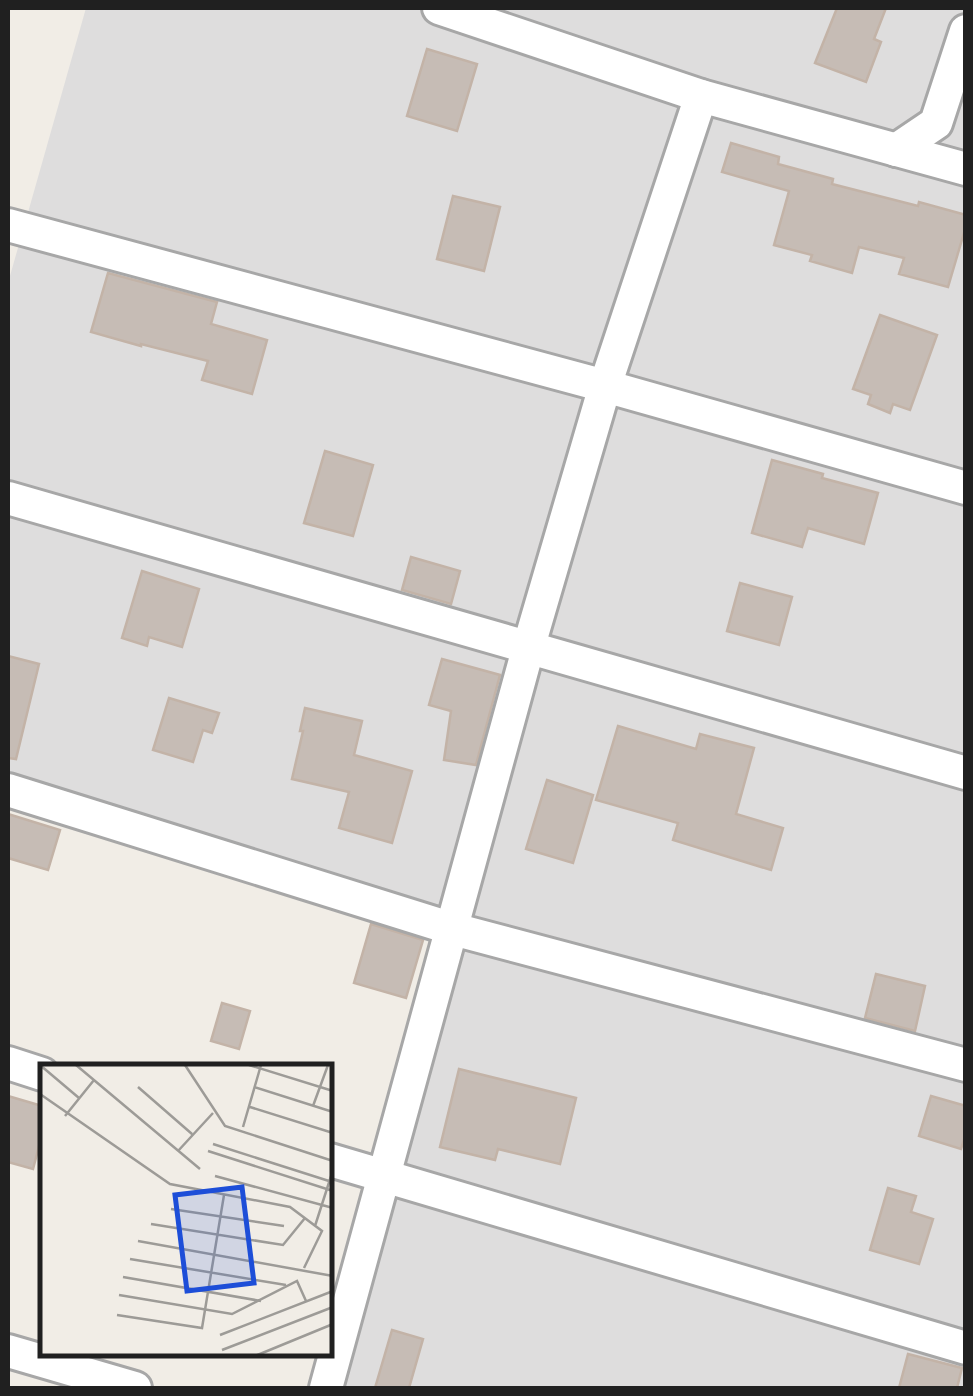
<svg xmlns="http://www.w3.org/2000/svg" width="973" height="1396" font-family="'Varela Round',sans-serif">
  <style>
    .residential { fill: #dedddd }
    .building { fill: #c6bcb5; stroke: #c3b3a7; stroke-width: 2.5 }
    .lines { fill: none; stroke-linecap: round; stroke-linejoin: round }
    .minor-casing { stroke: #a7a7a7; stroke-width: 38 }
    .minor { stroke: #fff; stroke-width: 32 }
    .inset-road { fill: none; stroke: #9d9b97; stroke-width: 2.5 }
    .view { fill: #1d4ed8; fill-opacity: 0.15; stroke: #1d4ed8; stroke-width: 5 }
    .inset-edge { fill: none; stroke: #202020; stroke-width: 5 }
  </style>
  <rect width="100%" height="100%" fill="#f1ede6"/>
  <polygon class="residential" points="86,8 965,8 965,1388 307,1388 317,1354 330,1354 330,1306 437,917 8,783 8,283"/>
  <g class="building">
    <polygon points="837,8 886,8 874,39 881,42 866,82 815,63"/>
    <polygon points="427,49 477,64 457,131 407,116"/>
    <polygon points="731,143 779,157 778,164 833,179 832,184 918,206 919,202 966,215 966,226 948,287 899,274 904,258 859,247 852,273 810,261 812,255 774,245 789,191 722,172"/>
    <polygon points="453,196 500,207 484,271 437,259"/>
    <polygon points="108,273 217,302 211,324 267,340 252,394 202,380 208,361 141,344 141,346 91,332"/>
    <polygon points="880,315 937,335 910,410 893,404 890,413 868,404 871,395 853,389"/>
    <polygon points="325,451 373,465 353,536 304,523"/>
    <polygon points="772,460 823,474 822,478 878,493 864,544 808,528 802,547 752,533"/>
    <polygon points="411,557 460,571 451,604 402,590"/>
    <polygon points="142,571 199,589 182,647 149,637 147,646 122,638"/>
    <polygon points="740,583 792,597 779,645 727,631"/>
    <polygon points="8,656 39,664 16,759 8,758"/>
    <polygon points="442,659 500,675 476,765 444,760 451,711 429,705"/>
    <polygon points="169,698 219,713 212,733 203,730 193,762 153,750"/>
    <polygon points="305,708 362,721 354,755 412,771 392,843 339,828 349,792 292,779 303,731 300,731"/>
    <polygon points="618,726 696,749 700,734 754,748 736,814 783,828 771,870 673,840 678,823 596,800"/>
    <polygon points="547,780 593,795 573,863 526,849"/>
    <polygon points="8,814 60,830 48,870 8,858"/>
    <polygon points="371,924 423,940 406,998 354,983"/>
    <polygon points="876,974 925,986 915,1031 865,1018"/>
    <polygon points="222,1003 250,1011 239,1049 211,1041"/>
    <polygon points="459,1069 576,1098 560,1164 498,1149 495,1160 440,1147"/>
    <polygon points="8,1096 42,1106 42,1135 33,1169 8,1162"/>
    <polygon points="931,1096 966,1106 966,1134 961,1149 919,1136"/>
    <polygon points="888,1188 916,1196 911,1212 933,1219 919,1264 870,1250"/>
    <polygon points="392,1330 423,1339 409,1388 375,1388"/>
    <polygon points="908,1354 962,1368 957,1388 899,1388"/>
  </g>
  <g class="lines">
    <defs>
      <g id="minor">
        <polyline points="439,8 701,96 966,169"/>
        <polyline points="896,150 936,123 966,31"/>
        <polyline points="8,225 605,386 966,488"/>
        <polyline points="8,498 966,773"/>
        <polyline points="8,790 453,929 966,1065"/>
        <polyline points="8,1063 42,1074"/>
        <polyline points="330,1160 966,1348"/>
        <polyline points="8,1351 135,1388"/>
        <polyline points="326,1388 528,649 605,386 701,96"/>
      </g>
    </defs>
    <use href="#minor" class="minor-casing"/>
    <use href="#minor" class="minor"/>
  </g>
  <g transform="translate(40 1064)">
    <rect width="292" height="292" fill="#f1ede6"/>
    <path class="inset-road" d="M0 1 39 34M36 1 160 105M145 1 185 62 293 97M209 1 293 27M98 23 152 70M214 23 293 48M0 30 130 120 250 143 282 167 264 204M273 42 288 1M210 43 293 69M25 52 54 16M203 63 221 1M173 80 289 117M138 87 173 49M168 87 293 127M175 112 293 144M131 145 244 162M111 160 243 181 265 154M275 162 293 106M98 177 293 212M90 195 246 221M83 213 221 237M79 231 192 250 257 217 266 237M77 251 162 264 184 131M180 271 293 227M182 286 293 243M215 292 293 260"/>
    <path class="view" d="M202 123 214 219 147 227 135 131Z"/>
    <rect width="292" height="292" class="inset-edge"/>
  </g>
  <rect width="973" height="1396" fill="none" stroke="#202020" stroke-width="20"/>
</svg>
